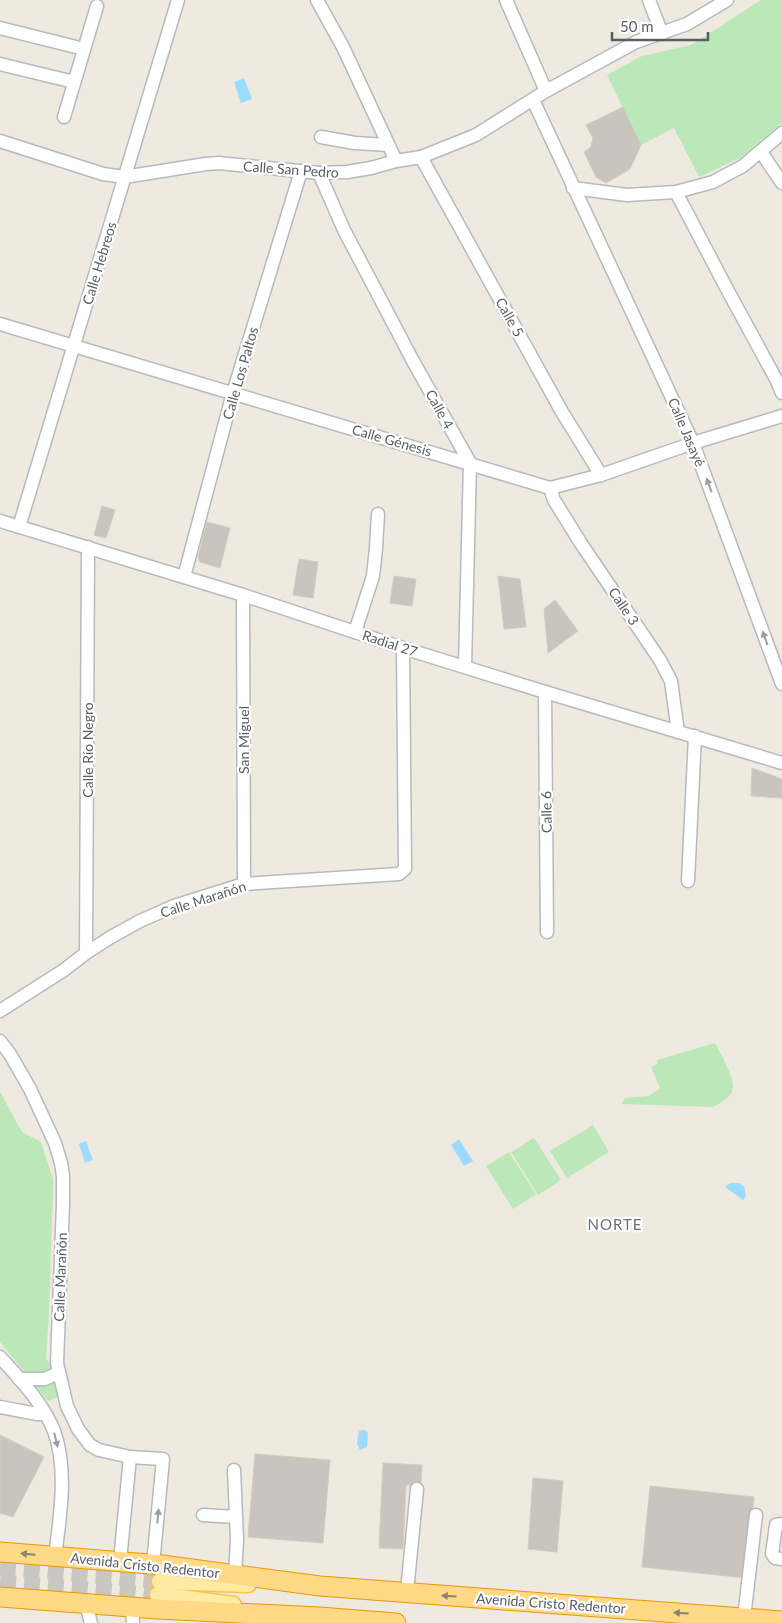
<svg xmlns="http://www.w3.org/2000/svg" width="782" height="1623" font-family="Lato,sans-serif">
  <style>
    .green { fill: #bce8b9 }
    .water { fill: #9edaff }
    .building { fill: #c9c4bd; stroke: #d3cbbe }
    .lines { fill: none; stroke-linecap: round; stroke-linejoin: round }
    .major-tunnel { stroke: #c9c7c1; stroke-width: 16; stroke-dasharray: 16 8; stroke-linecap: butt }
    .minor-casing { stroke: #b6b9be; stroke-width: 15 }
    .major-casing { stroke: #ffc148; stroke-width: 19 }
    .highway-casing { stroke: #ed9600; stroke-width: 21 }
    .minor { stroke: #fff; stroke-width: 12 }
    .major { stroke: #ffeba3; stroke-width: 16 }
    .highway { stroke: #ffd985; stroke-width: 19 }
    .oneway { fill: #9b9ea1 }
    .oneway2 { fill: #8b836d }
    .labels { text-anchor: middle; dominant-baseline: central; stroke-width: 4.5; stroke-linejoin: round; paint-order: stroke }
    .street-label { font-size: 14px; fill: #595e63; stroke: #fff }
    .neighbourhood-label { font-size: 15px; letter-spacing: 1px; fill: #6a7075; stroke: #fff }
  </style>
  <rect width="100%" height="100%" fill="#eeeae0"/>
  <g class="green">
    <polygon points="761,0 782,0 782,123 740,158 699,177 674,128 641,145 607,75 642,56 691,45"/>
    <path d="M715 1043C720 1053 737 1081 732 1092 729 1098 719 1104 713 1107L622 1104 625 1098 649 1096 660 1088 651 1067 658 1064 657 1060Z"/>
    <polygon points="0,1092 22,1132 41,1142 53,1179 53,1188 49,1313 46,1359 50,1363 58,1397 48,1401 0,1342"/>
    <polygon points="593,1125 609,1152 567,1178 550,1151"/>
    <polygon points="534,1138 561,1180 538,1195 511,1152"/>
    <polygon points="509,1152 536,1194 513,1209 486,1166"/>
  </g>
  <g class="water">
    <polygon points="244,78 252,99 241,103 234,82"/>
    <polygon points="459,1139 473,1161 464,1166 451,1145"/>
    <polygon points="86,1141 93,1160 85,1163 79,1144"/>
    <polygon points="730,1183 739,1183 744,1186 746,1196 743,1200 725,1187"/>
    <polygon points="362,1430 365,1430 368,1433 367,1447 360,1450 357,1444 359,1431"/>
  </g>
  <g class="building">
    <polygon points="623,107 641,145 630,169 606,183 596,177 584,152 591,147 593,138 586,125"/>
    <polygon points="102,506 115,510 106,538 94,535"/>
    <polygon points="207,522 230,528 220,568 200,562 198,557"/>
    <polygon points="299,559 318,562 313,598 293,595"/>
    <polygon points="394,576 416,579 412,606 390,603"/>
    <polygon points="498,576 520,579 526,627 504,629"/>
    <polygon points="555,600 578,631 548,653 544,609"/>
    <polygon points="752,768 782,779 782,798 751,796"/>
    <polygon points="0,1435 44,1457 13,1517 0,1513"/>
    <polygon points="255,1454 330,1460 323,1543 248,1537"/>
    <polygon points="383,1463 422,1465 421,1485 406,1485 403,1549 379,1548"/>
    <polygon points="533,1478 563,1481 557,1552 528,1549"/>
    <polygon points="650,1486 754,1497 746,1578 642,1567"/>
  </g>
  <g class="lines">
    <g class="major-tunnel">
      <polyline points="0,1567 160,1581"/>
      <polyline points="0,1582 158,1595"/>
    </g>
    <defs>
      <g id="minor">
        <polyline points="317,0 343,47 396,161"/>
        <polyline points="506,0 546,91"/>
        <polyline points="649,0 662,34"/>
        <polyline points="0,28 84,49"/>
        <polyline points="0,64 74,82"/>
        <polyline points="533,100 693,443 782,684"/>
        <polyline points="64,117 97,6"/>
        <polyline points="321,137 355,143 388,145"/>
        <polyline points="0,141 103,174 124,177 206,164 219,163 319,173 347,172 371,168 396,161 421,157 476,135 546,91 636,42 687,24 727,0"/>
        <polyline points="761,152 782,183"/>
        <polyline points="421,157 562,412 601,475"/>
        <polyline points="319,173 344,230 413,361 470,463 465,666"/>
        <polyline points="573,188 627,195 676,192 713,182 743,166 782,133"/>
        <polyline points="676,192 728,291 777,381 782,393"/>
        <polyline points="0,324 550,488 601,475 693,443 782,416"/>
        <polyline points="550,488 554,500 580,542 660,660 671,681 678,732"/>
        <polyline points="0,521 243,595 403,648 545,692 782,763"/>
        <polyline points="19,527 178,0"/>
        <polyline points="184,577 233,393 301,171"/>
        <polyline points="243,595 244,884"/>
        <polyline points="355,632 373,576 376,548 378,514"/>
        <polyline points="545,692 547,932"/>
        <polyline points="688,881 695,736"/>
        <polyline points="86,953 88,547"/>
        <polyline points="0,1011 64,970 86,953 111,937 140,921 174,906 244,884 399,874 405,869 403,648"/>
        <polyline points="0,1041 10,1054 30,1089 55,1143 61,1163 63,1176 63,1204 57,1363 67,1406 78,1429 90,1445 99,1450 130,1457 163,1459 153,1564"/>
        <path d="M0 1357C20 1379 43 1403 54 1431 68 1469 60 1518 55 1556"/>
        <polyline points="19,1379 45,1379 58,1373"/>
        <polyline points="0,1407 37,1414 45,1414"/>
        <polyline points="234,1470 237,1540 235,1575"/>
        <polyline points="203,1515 236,1517"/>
        <polyline points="782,1524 776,1525 772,1554 775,1558 782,1559"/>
        <polyline points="120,1561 130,1457"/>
        <polyline points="407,1592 417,1489"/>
        <polyline points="86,1604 91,1623"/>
        <polyline points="132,1608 133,1623"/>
        <polyline points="744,1618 756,1515"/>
      </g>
      <g id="major">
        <polyline points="160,1581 248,1584"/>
        <polyline points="158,1595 233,1605"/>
      </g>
      <g id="highway">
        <polyline points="0,1552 162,1565 320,1586 782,1621"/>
        <polyline points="0,1597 157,1609 319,1617 396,1623"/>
      </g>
    </defs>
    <use href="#minor" class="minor-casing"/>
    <use href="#major" class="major-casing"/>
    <use href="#highway" class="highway-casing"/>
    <use href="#minor" class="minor"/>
    <use href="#major" class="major"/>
    <use href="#highway" class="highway"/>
  </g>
  <defs><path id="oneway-solid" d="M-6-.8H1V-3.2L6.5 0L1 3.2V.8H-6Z" transform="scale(1.25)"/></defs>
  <g class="oneway">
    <use href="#oneway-solid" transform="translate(709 485) rotate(-110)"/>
    <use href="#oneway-solid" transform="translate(765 638) rotate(-110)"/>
    <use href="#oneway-solid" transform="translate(56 1440) rotate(76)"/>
    <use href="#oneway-solid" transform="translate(158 1516) rotate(-85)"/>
  </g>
  <g class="oneway2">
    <use href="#oneway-solid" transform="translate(28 1554) rotate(-175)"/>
    <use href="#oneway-solid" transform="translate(449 1596) rotate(-176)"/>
    <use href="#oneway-solid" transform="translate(681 1613) rotate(-176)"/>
  </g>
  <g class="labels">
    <g class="street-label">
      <text transform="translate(291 169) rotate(4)">Calle San Pedro</text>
      <text transform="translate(99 263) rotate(-73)">Calle Hebreos</text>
      <text transform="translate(510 317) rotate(61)">Calle 5</text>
      <text transform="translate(240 373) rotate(-74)">Calle Los Paltos</text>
      <text transform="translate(440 409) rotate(61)">Calle 4</text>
      <text transform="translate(687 432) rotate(67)">Calle Jasayé</text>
      <text transform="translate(392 440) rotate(16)">Calle Génesis</text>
      <text transform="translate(624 606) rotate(56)">Calle 3</text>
      <text transform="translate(390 643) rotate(18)">Radial 27</text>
      <text transform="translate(243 740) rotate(-90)">San Miguel</text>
      <text transform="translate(87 750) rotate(-90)">Calle Río Negro</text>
      <text transform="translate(546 812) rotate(-91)">Calle 6</text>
      <text transform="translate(203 899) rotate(-18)">Calle Marañón</text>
      <text transform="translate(60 1277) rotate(-88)">Calle Marañón</text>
      <text transform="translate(145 1565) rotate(6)">Avenida Cristo Redentor</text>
      <text transform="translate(551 1603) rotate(4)">Avenida Cristo Redentor</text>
    </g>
    <g class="neighbourhood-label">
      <text x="615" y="1224">NORTE</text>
    </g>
  </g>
  <path d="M612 32v8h96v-8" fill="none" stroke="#595e63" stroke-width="2.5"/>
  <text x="620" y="32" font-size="15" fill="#595e63" stroke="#ffffff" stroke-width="4" paint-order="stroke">50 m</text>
</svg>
